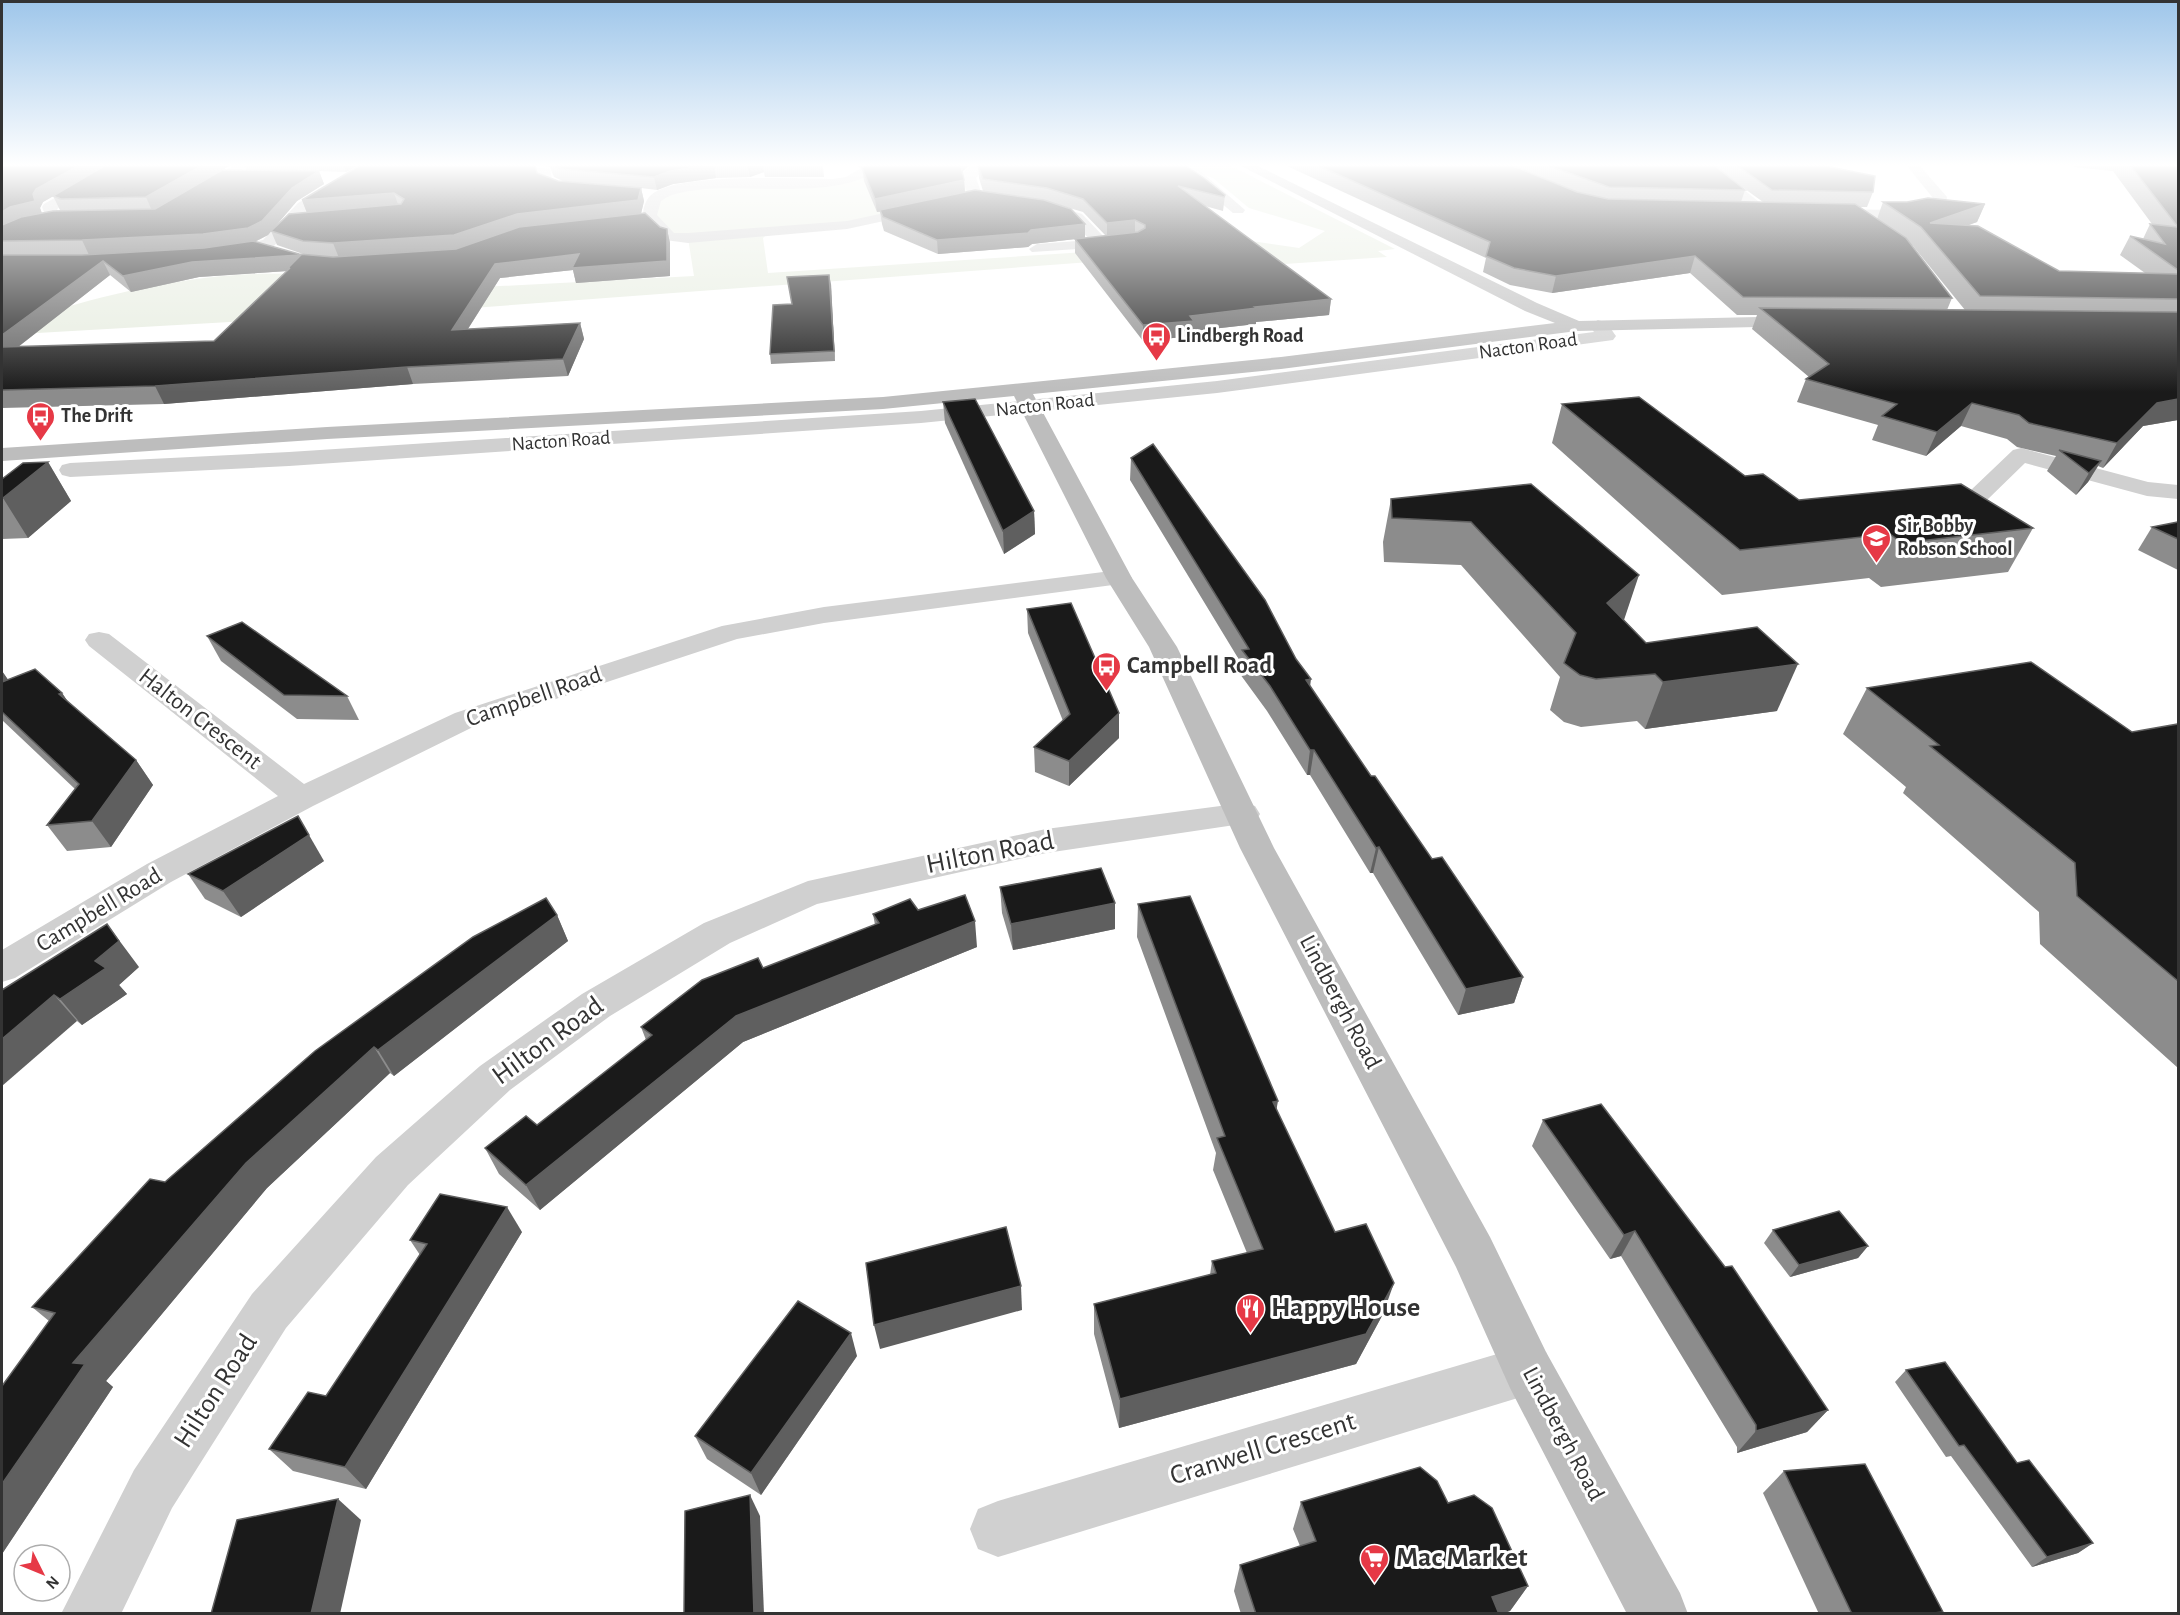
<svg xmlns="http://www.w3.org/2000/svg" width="2180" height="1615" font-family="'Alegreya Sans',sans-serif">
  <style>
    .green { fill: #e6ecdf }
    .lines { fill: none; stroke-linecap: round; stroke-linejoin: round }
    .street { fill: #d0d0d0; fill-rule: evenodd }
    .secondary { fill: #bdbdbd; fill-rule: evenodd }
    .wall { fill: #8c8c8c; fill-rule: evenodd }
    .shaded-wall { fill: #5f5f5f }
    .building { fill: #1a1a1a; stroke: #5f5f5f; stroke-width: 1.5 }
    .labels { text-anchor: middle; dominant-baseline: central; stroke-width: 6; stroke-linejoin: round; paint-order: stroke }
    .far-poi-label { font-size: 20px; font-weight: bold; fill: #333; stroke: #fff; text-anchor: start }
    .far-street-label { font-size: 20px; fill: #333; stroke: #fff }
    .poi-label { font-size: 24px; font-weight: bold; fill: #333; stroke: #fff; text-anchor: start }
    .street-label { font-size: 24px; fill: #333; stroke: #fff }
    .near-street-label { font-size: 28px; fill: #333; stroke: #fff }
    .near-poi-label { font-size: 28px; font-weight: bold; fill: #333; stroke: #fff; text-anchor: start }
  </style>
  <rect width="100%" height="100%" fill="#fff"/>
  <path class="green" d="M875 166H980L970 173 976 197 847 225 768 233 763 238 768 273 1251 241 1299 248 1325 231 1249 208 1213 178 1178 166H1231L1395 249 1378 251 1387 257 1257 266 1239 251 459 309 2 335C18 327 35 316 52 311 127 289 211 271 289 274L269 298 694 276 688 238 670 237 650 216 658 196 698 185 834 183Z"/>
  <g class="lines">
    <g class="street">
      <polygon points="112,166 128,166 57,209 60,214 96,216 98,219 96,222 57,222 46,217 42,207 44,204"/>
      <polygon points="233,166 249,166 203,195 193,195 191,192"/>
      <polygon points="363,166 380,166 308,209 273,247 221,259 213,254 215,251 263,240 298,203"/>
      <path d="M521 166 550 169 552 179 565 184 588 187 590 190C578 201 554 189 541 184L539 174Z"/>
      <path d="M865 166H881C849 200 751 185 705 189 690 191 673 192 661 201L657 215 674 233H688L847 221 968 195 962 178C965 165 975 166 986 166L976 178 983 197 976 201 847 229 688 243 665 240 643 216C643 208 645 201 651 195 676 172 797 179 834 179L846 177Z"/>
      <polygon points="1163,166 1198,169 1245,210 1243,213 1233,213 1188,175"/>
      <polygon points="1907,166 1920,166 1947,197 1945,209 1900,218 1825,217 1818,213 1825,209 1900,210 1933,203 1933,198"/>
      <polygon points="1705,167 1715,167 1768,209 1770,212 1768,215 1758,215 1705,173"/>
      <polygon points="1046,203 1082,214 1106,239 1118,238 1126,243 1123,246 1032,252 1029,249 1037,244 1090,240 1072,220 1041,210 1041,204"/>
      <path d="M1598 320C1607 322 1611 329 1616 336L1613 340 1217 393 921 423 289 466 70 477 62 475 59 470 62 465 70 463 289 452 921 411 1217 381 1594 332 1589 325Z"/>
      <polygon points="2021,448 2148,482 2178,485 2178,499 2147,496 2025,463 1986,501 1970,501 1966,496 1970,491 2013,450"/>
      <polygon points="1119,570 1128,573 1132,578 1128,583 824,623 737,639 477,725 313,806 171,882 15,978 2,982 2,950 147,864 278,796 89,646 85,640 89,634 99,632 109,634 304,784 455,713 722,626 824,607"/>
      <polygon points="1243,803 1255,806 1260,814 1255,822 1046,853 817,904 730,943 610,1016 510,1090 408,1185 286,1328 172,1508 121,1614 61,1614 134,1470 252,1294 376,1157 480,1066 582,994 704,923 808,881 1046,829"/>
      <polygon points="1528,1345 1546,1352 1553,1370 1546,1388 1528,1395 998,1557 978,1549 970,1529 978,1509 998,1501"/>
    </g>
    <polygon class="secondary" points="1241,166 1258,166 1537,303 1579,321 1800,316 1809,321 1800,326 1577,331 1281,369 1033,394 1132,578 1177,647 1274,848 1490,1237 1546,1352 1680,1593 1688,1614 1627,1614 1510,1388 1456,1267 1240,848 1149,647 1106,578 1014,396 883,409 327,439 2,461 2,448 327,427 883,397 1281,357 1555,323 1525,311"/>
  </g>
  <g class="wall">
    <path d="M2 166H229L201 182 246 171 245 166H357L346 172 319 171 324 184 297 201 268 235 255 242 299 254 306 255 277 245 271 231 307 213 302 200 537 173 558 181 565 182 554 177 550 167 545 166H823L824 177H765L764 172 750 177 716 178 673 184 657 190 641 188 644 201 641 213 660 227 667 229 670 243V276L576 283 573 270 500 278 468 329 580 323 584 339 568 376 413 384 164 404 2 408ZM53 196 60 210H62L42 213 40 208 43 202ZM287 271 214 341 18 347 110 275 131 292 199 277Z"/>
    <path d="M858 166H968L963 171 962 174 964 180 965 192 983 191 979 178 978 166H1186L1225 195 1223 211 1205 206 1331 299 1329 315 1256 322V324L1194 331 1193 336 1143 341 1075 253V239L1032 244 1028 247 938 254 884 231 882 224 880 212H877L864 181 862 168 864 167 859 168ZM1046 201 1083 212 1106 236 1085 238V224Z"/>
    <path d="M1287 166H1826L1873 192 1867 207H1859L1877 219 1883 202 1985 204 1977 222 1968 225 2059 271 2145 273 2120 255 2130 236 2143 239 2150 224H2152L2113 171 2074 167 2073 166H2178V420L2143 426 2103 468 2098 466 2088 482 2076 495 2047 471 2056 456 2017 447 2007 439 1961 426 1926 456 1872 440 1878 425 1797 402 1806 379 1809 377 1752 329 1757 315H1737L1690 273 1552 293 1510 285 1483 272 1486 258ZM1734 181 1763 202H1741L1745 190ZM1910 244 1913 246 1965 310H1947L1952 298Z"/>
    <polygon points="831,284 835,361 771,364 770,354 792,304"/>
    <polygon points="943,402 1034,511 1035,534 1004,554 945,423"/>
    <polygon points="1562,404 1745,476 1799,500 2033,528 2008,572 1881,587 1869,578 1722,595 1552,443"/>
    <polygon points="1131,458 1310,686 1371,776 1432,859 1523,977 1514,1003 1458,1015 1373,873 1370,873 1310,775 1307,775 1267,711 1240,674 1241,663 1130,480"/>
    <polygon points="48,462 71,501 28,538 2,539 2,479"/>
    <polygon points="1531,484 1624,620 1646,643 1777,711 1645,729 1637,721 1581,727 1564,722 1550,710 1560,677 1461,565 1384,562 1383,542 1391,499"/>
    <polygon points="2178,522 2178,570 2138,550 2152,527"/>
    <polygon points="1027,609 1119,713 1119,738 1069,786 1035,772 1034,747 1063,721 1028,633"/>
    <polygon points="207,636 347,696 359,720 297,719 221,661"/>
    <polygon points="2,671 8,680 62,693 68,702 136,760 153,785 111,847 67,851 47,825 75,789 2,720"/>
    <polygon points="1867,688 2132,732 2178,724 2178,1068 2040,944 2039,912 1903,793 1906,787 1843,734"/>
    <polygon points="324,861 241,917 205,899 188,874"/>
    <polygon points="1000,887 1115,903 1115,929 1013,950 1002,913"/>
    <polygon points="1138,904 1276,1109 1335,1232 1383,1314 1356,1364 1119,1428 1094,1334 1094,1304 1210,1275 1212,1261 1247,1253 1213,1170 1216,1153 1137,937"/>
    <polygon points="918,910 977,947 743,1042 540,1210 499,1174 485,1148 537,1125 646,1040 641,1027 763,968 875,925 873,914"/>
    <polygon points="557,915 568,941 394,1076 390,1073 267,1188 106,1381 113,1387 2,1554 49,1321 32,1307 165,1182"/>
    <polygon points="139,967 119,985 127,994 82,1025 77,1021 2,990"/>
    <polygon points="1543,1120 1828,1410 1807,1432 1737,1453 1737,1447 1621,1256 1610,1259 1532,1146"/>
    <polygon points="1773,1230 1868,1246 1858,1258 1790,1277 1764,1243"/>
    <polygon points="522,1232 366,1489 293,1471 269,1449 326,1396 420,1255 410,1240"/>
    <polygon points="857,1356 761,1495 707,1459 695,1436"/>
    <polygon points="1906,1370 2017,1463 2093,1543 2078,1553 2032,1567 1951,1456 1946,1457 1895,1382"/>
    <polygon points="1784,1471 1943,1612 1940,1614 1819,1614 1763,1493"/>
    <polygon points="1301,1502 1448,1503 1528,1586 1510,1611 1502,1614 1241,1614 1234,1591 1240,1565 1300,1546 1293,1529"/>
  </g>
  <g class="shaded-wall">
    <polygon points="78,166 107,166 43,202 40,208 42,214 2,230 2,212 33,194 36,189"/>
    <polygon points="201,166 229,166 152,211 146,197"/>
    <polygon points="344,166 357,166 346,172"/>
    <polygon points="704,166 714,166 716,178 673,184 657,190 654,177 670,171"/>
    <polygon points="748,166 763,166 764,172 750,177"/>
    <polygon points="961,166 968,166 963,171 961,180"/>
    <polygon points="319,171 324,184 297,201 268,235 254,242 210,248 89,255 82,240 292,188"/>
    <polygon points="964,180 965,193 877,212 875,199"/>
    <polygon points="641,188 644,201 641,214 459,249 339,258 333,243 517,214"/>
    <polygon points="394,193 399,207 307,213 302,200"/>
    <polygon points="1985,204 1977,222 1931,239 1930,223"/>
    <polygon points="1135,220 1135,234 1107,237 1107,223"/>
    <polygon points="1085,224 1085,238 1032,244 1028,247 938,254 937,240"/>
    <polygon points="667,229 670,243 670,276 576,283 573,270 500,278 457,346 452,330 495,264"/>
    <polygon points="301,255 290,268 287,269 288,271 199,277 131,292 123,276 192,262"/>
    <polygon points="1695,256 1690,273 1552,293 1556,276"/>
    <polygon points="103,261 110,275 14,350 2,357 2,335"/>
    <polygon points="829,275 831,284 835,361 834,351"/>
    <polygon points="1331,299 1329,315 1256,322 1256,324 1194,331 1193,336 1143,341 1143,325 1190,316 1255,307"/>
    <polygon points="580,323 584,339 568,376 563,359"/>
    <polygon points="407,367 413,384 164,404 155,386"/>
    <polygon points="2178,399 2178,420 2143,426 2103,468 2117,443 2157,403"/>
    <polygon points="1972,403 1961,426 1926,456 1937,432"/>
    <polygon points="2101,461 2088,482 2076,495 2089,473"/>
    <polygon points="48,462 71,501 28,538 3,498"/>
    <polygon points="1034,511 1035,534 1004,554 1003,531"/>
    <polygon points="1639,575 1624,620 1607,603"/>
    <polygon points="1798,664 1777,711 1645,729 1663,682"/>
    <polygon points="2,671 18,694 2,701"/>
    <polygon points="1311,679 1308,704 1306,680"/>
    <polygon points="62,693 79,718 59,694"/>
    <polygon points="1119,713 1119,738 1069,786 1069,761"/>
    <polygon points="1310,750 1314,750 1310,775 1307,775"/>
    <polygon points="136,760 153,785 111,847 92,821"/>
    <polygon points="309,835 324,861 241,917 223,891"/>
    <polygon points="1379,847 1373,873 1370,873 1376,848"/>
    <polygon points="1115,903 1115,929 1013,950 1011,924"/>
    <polygon points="557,915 568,941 394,1076 378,1050"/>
    <polygon points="975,921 977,947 743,1042 540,1210 526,1185 736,1016"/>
    <polygon points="107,924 139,967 119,985 127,994 82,1025 60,999 95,961"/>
    <polygon points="1523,977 1514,1003 1458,1015 1466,989"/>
    <polygon points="54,995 77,1021 2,1086 2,1039"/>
    <polygon points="374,1047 390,1073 267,1188 106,1381 113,1387 2,1554 2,1484 73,1363 246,1163"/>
    <polygon points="1278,1101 1272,1134 1273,1102"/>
    <polygon points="507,1207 522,1232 366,1489 345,1467"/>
    <polygon points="1635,1231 1621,1256 1610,1259 1624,1235"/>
    <polygon points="1868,1246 1858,1258 1790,1277 1799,1265"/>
    <polygon points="1394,1283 1383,1314 1356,1364 1119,1428 1120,1399"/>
    <polygon points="1021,1286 1022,1310 880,1349 874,1325"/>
    <polygon points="851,1333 857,1356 761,1495 751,1473"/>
    <polygon points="1828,1410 1807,1432 1737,1453 1756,1431"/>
    <polygon points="750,1495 760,1516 764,1614 754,1614"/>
    <polygon points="338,1499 361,1520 340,1614 311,1614"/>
    <polygon points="2093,1543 2078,1553 2032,1567 2047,1557"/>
    <polygon points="1528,1586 1510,1611 1502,1614 1481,1614 1492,1597"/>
  </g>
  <g class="building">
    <polygon points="2,166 78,166 36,189 33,194 35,201 10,207 2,212"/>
    <polygon points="104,166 201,166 146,197 61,199 53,196"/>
    <polygon points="359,166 535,166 537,173 558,181 641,188 638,200 517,214 454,235 333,243 303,241 271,231 289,214 401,204 404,199 394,193 302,200"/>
    <polygon points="555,166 704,166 670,171 654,177 562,169"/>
    <polygon points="865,166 961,166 964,180 875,199 862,168"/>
    <polygon points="978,166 1186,166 1204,178 1225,195 1224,197 1178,186 1331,299 1255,307 1257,308 1190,316 1194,321 1143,325 1075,239 1138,232 1145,228 1145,225 1135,220 1107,223 1083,199 1047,188 983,179"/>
    <polygon points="1319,166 1513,166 1577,192 1608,199 1855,204 1906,238 1952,298 1743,297 1695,256 1556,276 1514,268 1486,256 1490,242"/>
    <polygon points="1549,166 1715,166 1745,190 1609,187"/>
    <polygon points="1738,166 1826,166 1875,176 1873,192 1772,190"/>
    <polygon points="2131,166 2178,166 2178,270 2130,236 2165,244 2150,224 2178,227"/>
    <polygon points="222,170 319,171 292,188 262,221 248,228 203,234 82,240 2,241 2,225 21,217 53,211 155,209"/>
    <polygon points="975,190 1044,200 1071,209 1085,224 1031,230 1028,233 937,240 883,217 880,210"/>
    <polygon points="1928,198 1985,204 1930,223 1978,226 2059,271 2178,274 2178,299 1980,296 1921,227 1883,202 1907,202"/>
    <polygon points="645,213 660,227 667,229 667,261 572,268 579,254 495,264 452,330 580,323 563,359 407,367 155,386 2,390 2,347 214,341 290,268 287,269 301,255 192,262 123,276 103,261 2,335 2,255 82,255 204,248 253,241 299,254 333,257 456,249 519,227"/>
    <polygon points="829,275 834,351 770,354 773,305 792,304 787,277"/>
    <polygon points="1760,308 2178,312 2178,399 2157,403 2117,443 2029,423 2019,415 1972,403 1937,432 1882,416 1897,404 1806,379 1829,364"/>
    <polygon points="1639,397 1745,476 1763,474 1799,500 1961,484 2033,528 1902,543 1890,534 1740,550 1562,404"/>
    <polygon points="975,399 1034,511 1003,531 943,402"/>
    <polygon points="1153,444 1265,600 1296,659 1311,679 1306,680 1371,776 1375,776 1432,859 1442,857 1523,977 1466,989 1379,847 1376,848 1314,750 1310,750 1270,686 1242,650 1249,649 1131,458"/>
    <polygon points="2059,450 2101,461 2089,473"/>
    <polygon points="48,462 3,498 2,498 2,479 23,463"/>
    <polygon points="1531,484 1639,575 1607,603 1646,643 1757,627 1798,664 1663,682 1655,674 1596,679 1580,675 1564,663 1576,633 1471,522 1392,518 1391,499"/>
    <polygon points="2178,522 2178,539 2152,527"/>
    <polygon points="1071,603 1119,713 1069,761 1034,747 1070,714 1027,609"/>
    <polygon points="242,622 347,696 284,695 207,636"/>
    <polygon points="2031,662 2132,732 2178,724 2178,981 2077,896 2075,863 1930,746 1939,745 1867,688"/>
    <polygon points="35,669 62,693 59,694 136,760 92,821 47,825 79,784 2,712 2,682"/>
    <polygon points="298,816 309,835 223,891 188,874"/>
    <polygon points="1101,868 1115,903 1011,924 1000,887"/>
    <polygon points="965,895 975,921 736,1016 526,1185 485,1148 526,1116 537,1125 652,1035 641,1027 702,980 758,958 763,968 879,923 873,914 910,899 918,910"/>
    <polygon points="1190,896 1278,1101 1273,1102 1335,1232 1366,1224 1394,1283 1366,1334 1120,1399 1094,1304 1216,1273 1212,1261 1263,1249 1217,1138 1225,1136 1138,904"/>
    <polygon points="546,898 557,915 378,1050 374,1047 246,1163 73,1363 85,1364 2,1484 2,1386 55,1313 32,1307 150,1179 165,1182 315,1051 473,937"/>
    <polygon points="107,924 119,941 95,961 106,968 60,999 54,995 2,1039 2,990"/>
    <polygon points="1601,1104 1725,1267 1732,1266 1828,1410 1756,1431 1756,1425 1635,1231 1624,1235 1543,1120"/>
    <polygon points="440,1194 507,1207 345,1467 269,1449 308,1392 326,1396 427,1244 410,1240"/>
    <polygon points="1839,1211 1868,1246 1799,1265 1773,1230"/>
    <polygon points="1006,1227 1021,1286 874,1325 866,1263"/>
    <polygon points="798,1301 851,1333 751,1473 695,1436"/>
    <polygon points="1945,1362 2017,1463 2029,1460 2093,1543 2047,1557 1964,1445 1959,1446 1906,1370"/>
    <polygon points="1865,1464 1943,1612 1924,1614 1852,1614 1784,1471"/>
    <polygon points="1420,1467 1437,1481 1448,1503 1474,1495 1492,1508 1528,1586 1492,1597 1499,1614 1256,1614 1240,1565 1316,1541 1301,1502"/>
    <polygon points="750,1495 754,1614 684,1614 685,1511"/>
    <polygon points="338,1499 311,1614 211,1614 237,1520"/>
  </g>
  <linearGradient id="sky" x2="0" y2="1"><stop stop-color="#9ec6ea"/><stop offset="0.42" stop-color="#fff"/><stop offset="1" stop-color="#fff" stop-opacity="0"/></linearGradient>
  <rect width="2180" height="392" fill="url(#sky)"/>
  <defs>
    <symbol id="bus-pin" viewBox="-11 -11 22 30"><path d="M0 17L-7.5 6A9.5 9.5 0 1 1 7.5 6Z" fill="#e63946" stroke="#fff"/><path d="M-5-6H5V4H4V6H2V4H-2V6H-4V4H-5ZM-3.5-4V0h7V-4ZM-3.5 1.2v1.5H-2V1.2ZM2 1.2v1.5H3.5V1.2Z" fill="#fff"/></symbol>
    <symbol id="school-pin" viewBox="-11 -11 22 30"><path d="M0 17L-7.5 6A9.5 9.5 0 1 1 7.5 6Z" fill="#e63946" stroke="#fff"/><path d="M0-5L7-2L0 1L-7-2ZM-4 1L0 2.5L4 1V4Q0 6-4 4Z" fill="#fff"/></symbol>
    <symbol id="restaurant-pin" viewBox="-11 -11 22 30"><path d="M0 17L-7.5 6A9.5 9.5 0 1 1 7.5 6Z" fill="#e63946" stroke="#fff"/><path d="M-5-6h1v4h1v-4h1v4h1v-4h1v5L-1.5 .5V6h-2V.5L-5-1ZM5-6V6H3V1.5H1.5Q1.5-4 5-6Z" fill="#fff"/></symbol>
    <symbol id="supermarket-pin" viewBox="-11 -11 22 30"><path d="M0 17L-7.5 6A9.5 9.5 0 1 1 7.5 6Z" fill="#e63946" stroke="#fff"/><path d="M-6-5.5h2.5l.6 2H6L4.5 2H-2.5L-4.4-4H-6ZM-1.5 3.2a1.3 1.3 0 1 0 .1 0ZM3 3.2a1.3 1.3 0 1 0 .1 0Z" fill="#fff"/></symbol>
  </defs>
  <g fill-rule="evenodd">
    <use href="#bus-pin" x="1140" y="320" width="33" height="45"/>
    <use href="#bus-pin" x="24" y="400" width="33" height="45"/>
    <use href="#school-pin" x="1860" y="522" width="33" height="45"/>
    <use href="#bus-pin" x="1090" y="650" width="33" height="45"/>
    <use href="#restaurant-pin" x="1234" y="1292" width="33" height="45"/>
    <use href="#supermarket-pin" x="1358" y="1542" width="33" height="45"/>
  </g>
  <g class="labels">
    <g class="far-poi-label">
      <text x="1177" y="336">Lindbergh Road</text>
      <text x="61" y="416">The Drift</text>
      <text x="1897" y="526">Sir Bobby<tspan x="1897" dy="23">Robson School</tspan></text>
    </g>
    <g class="far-street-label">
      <text transform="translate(1528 346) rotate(-8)">Nacton Road</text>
      <text transform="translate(1045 405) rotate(-6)">Nacton Road</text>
      <text transform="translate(561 441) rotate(-4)">Nacton Road</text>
    </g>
    <g class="poi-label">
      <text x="1127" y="666">Campbell Road</text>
    </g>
    <g class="street-label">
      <text transform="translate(534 697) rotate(-19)">Campbell Road</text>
      <text transform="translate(200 719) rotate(38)">Halton Crescent</text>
      <text transform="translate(99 910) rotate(-31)">Campbell Road</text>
      <text transform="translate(1340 1002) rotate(62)">Lindbergh Road</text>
      <text transform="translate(1563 1434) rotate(62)">Lindbergh Road</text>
    </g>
    <g class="near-street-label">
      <text transform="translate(990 853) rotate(-11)">Hilton Road</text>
      <text transform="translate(548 1041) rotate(-36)">Hilton Road</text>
      <text transform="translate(216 1391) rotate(-57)">Hilton Road</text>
      <text transform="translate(1263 1449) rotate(-17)">Cranwell Crescent</text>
    </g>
    <g class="near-poi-label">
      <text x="1271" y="1308">Happy House</text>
      <text x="1396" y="1558">Mac Market</text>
    </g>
  </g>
  <rect width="2180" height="1615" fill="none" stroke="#333333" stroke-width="6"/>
  <g transform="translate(42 1573) rotate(133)"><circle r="28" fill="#ffffff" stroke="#adadad" stroke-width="1.5"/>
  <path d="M0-4.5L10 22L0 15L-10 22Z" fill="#e63946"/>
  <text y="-9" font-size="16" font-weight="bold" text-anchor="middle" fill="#333333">N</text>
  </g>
</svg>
